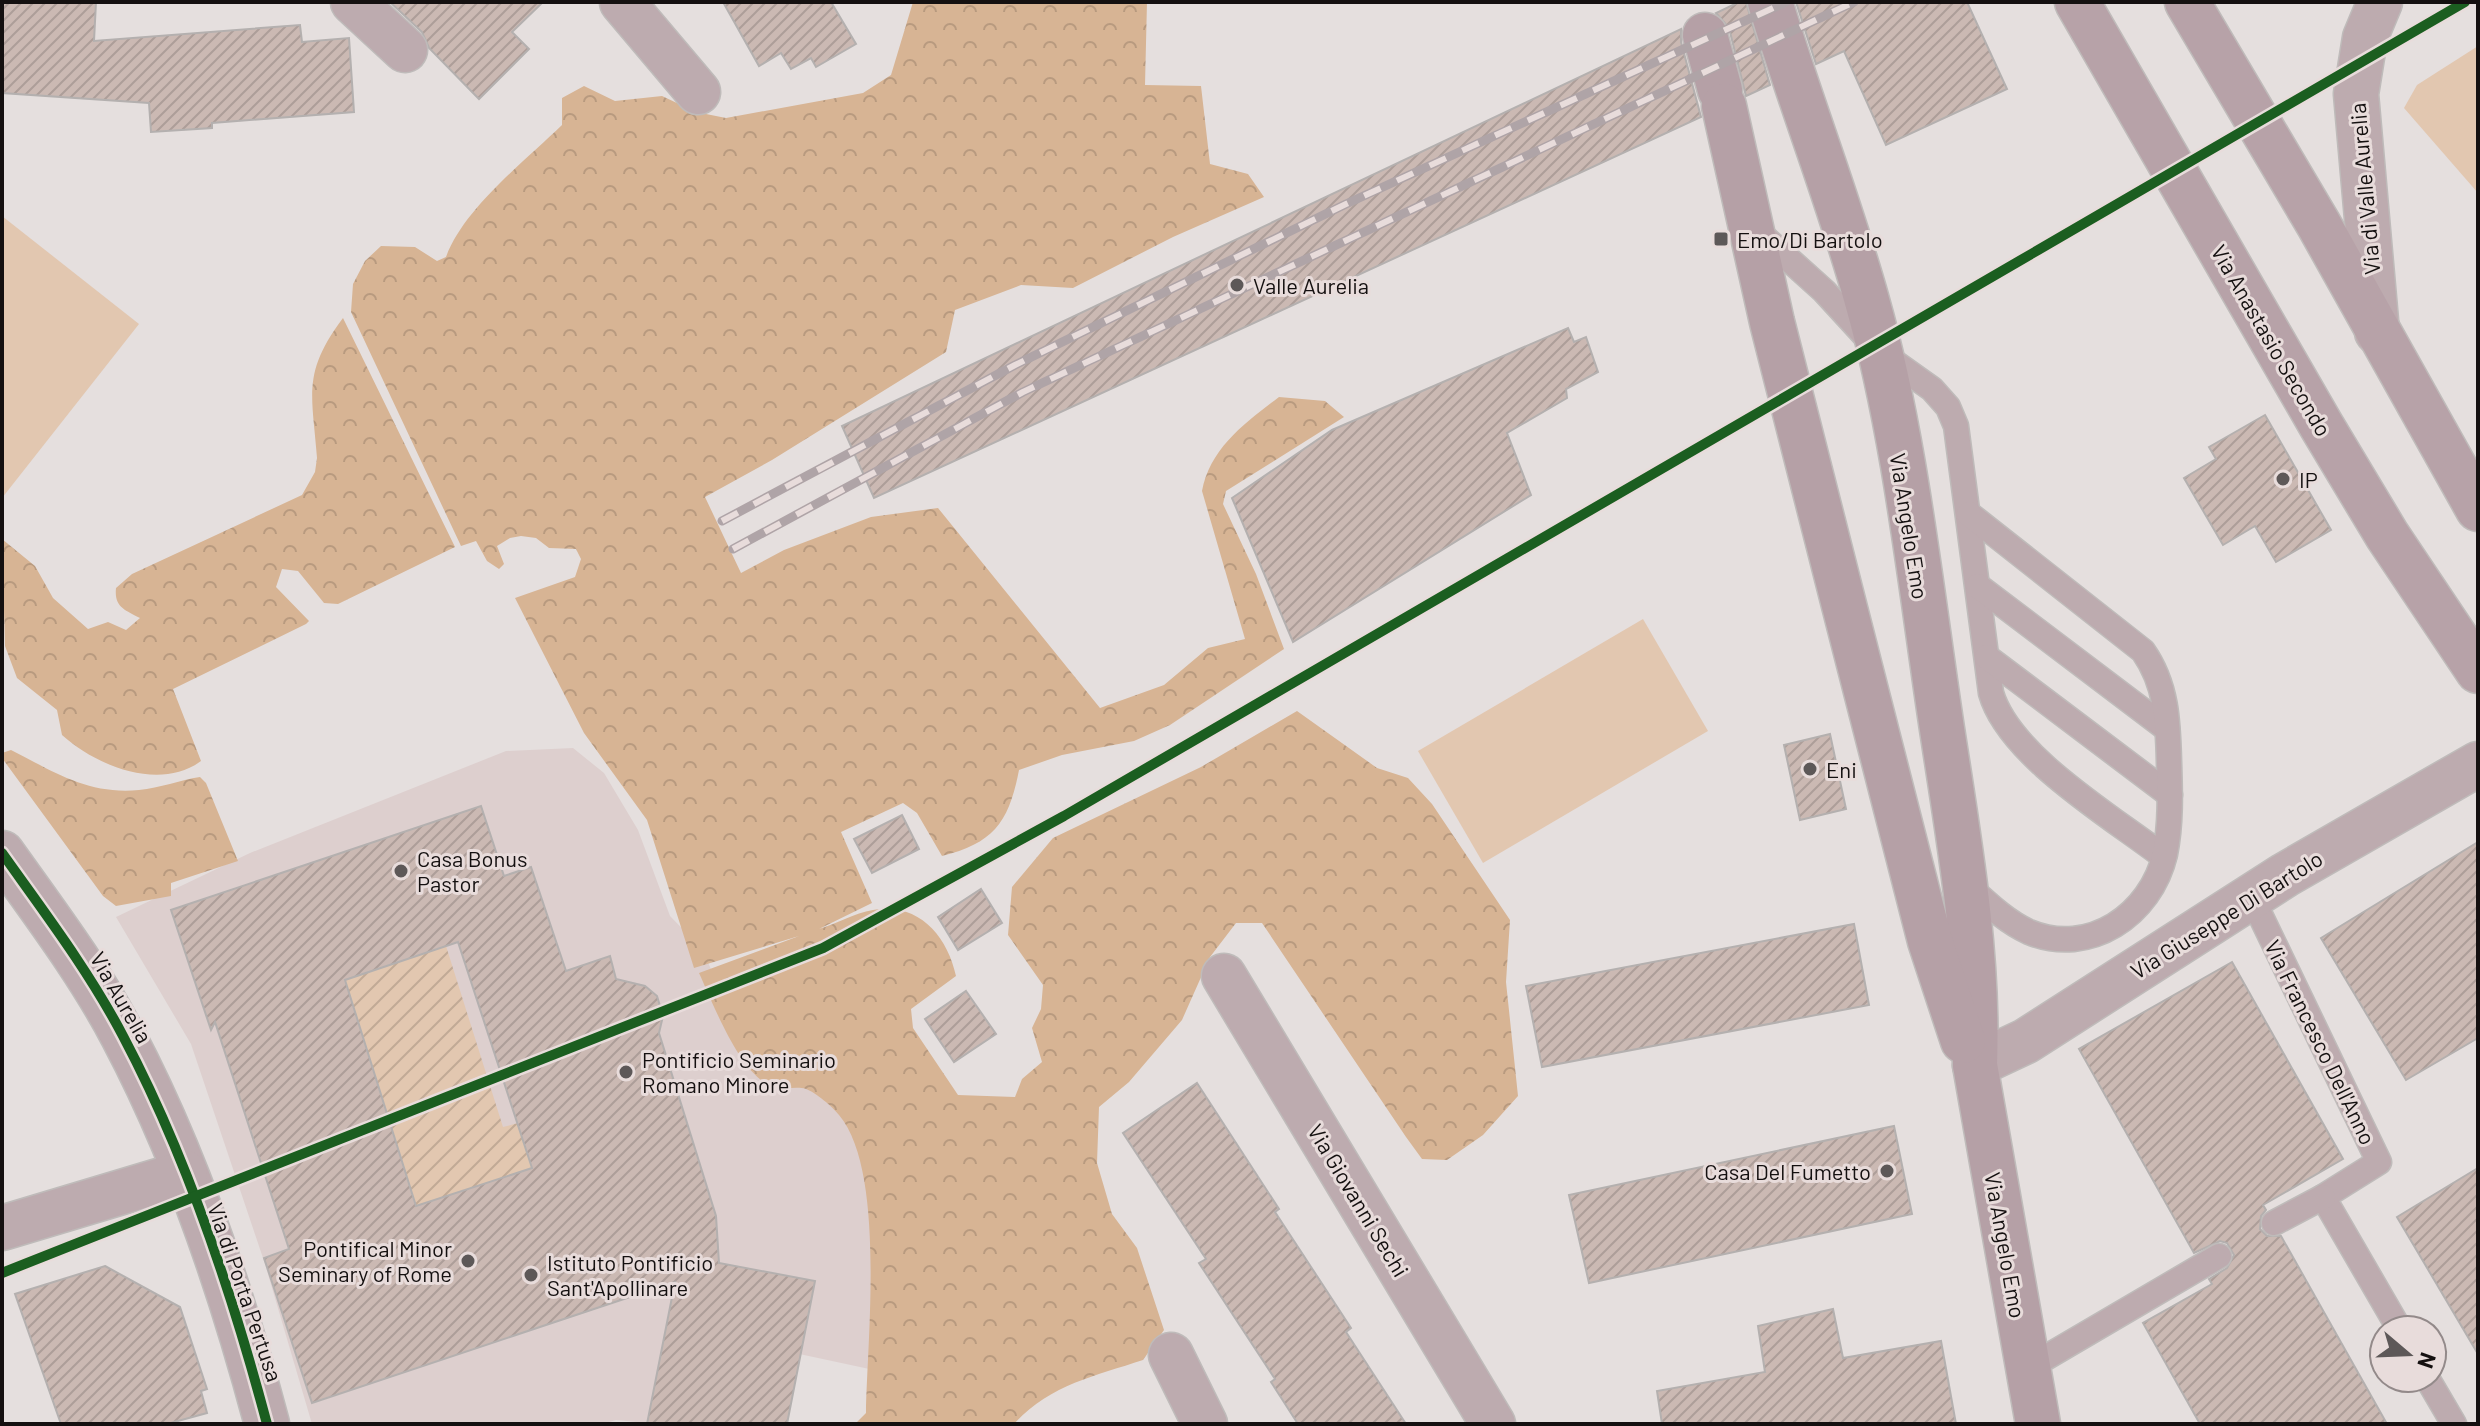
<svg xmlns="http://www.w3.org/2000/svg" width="2480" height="1426" font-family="Barlow,sans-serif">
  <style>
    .built { fill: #ddcfce }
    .forest { fill: url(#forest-crowns) }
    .park { fill: #e2c7b0 }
    .garden { fill: url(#garden-furrows) }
    .building { fill: url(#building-hatch); stroke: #b4b0af; stroke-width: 2; fill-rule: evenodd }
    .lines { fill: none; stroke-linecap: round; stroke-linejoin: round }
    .service-casing { stroke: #bfbbba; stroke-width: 27 }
    .minor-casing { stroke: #bfbbba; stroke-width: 47 }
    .tertiary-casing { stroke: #bfbbba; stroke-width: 47 }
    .secondary-casing { stroke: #bfbbba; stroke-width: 47 }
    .primary-casing { stroke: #bfbbba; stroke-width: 47 }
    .service { stroke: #bdabaf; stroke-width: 24 }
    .minor { stroke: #bdabaf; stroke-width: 44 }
    .tertiary { stroke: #bdabaf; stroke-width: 44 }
    .secondary { stroke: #b5a0a6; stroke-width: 44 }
    .primary { stroke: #b7a2a8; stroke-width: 44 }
    .rail-casing { stroke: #afa4a7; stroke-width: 9 }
    .rail { stroke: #e8dcdb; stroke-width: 6; stroke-dasharray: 18; stroke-linecap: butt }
    .cycleway-casing { stroke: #e8dcdb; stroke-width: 15 }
    .cycleway { stroke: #1b5e20; stroke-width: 10 }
    .poi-dot { fill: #5d5858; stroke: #e8dcdb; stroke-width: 3 }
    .labels { text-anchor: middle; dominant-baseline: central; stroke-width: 6; stroke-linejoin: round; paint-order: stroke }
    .street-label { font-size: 22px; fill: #141010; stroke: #e8dcdb }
    .poi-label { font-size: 22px; fill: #141010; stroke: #e8dcdb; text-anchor: start }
  </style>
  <defs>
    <pattern id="forest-crowns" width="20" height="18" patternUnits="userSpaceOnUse" patternTransform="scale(2)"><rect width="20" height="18" fill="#d7b494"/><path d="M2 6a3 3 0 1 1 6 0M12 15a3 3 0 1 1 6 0" fill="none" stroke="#b89a7f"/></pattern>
    <pattern id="garden-furrows" width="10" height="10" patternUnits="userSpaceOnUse" patternTransform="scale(2)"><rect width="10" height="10" fill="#e2c7b0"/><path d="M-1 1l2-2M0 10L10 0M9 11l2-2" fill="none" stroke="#c1aa96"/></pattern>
    <pattern id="building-hatch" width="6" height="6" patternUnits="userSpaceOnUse" patternTransform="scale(2)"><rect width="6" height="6" fill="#cbb9b3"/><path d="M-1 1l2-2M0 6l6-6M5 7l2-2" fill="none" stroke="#ad9e99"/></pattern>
  </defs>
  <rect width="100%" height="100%" fill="#e5dfde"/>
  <polygon class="built" points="573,748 604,773 638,830 670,916 702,949 749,1055 826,1088 862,1143 888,1373 678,1328 657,1424 616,1420 602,1424 312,1424 265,1264 191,1044 116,917 250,853 506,751"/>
  <g class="forest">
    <path d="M913 2H1147L1145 85 1201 86 1210 164 1248 174 1264 197 1173 237 1073 288 1021 285 955 310 946 352 772 460 705 497 741 573 784 550 871 517 938 508 1100 708 1164 685 1208 648 1245 639 1202 491C1210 448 1246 422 1279 397L1325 401 1344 417 1226 491 1223 504 1256 574 1284 649 1170 725 1134 741 1062 755 1019 770C1009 822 994 843 942 856L917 813 903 803 841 832 872 903 819 929C837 924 854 913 873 910 918 902 947 935 956 976L911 1009 913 1028 958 1095 1015 1097 1022 1079 1042 1062 1032 1028 1041 1009 1043 985 1008 935 1012 887 1053 838 1201 767 1297 711 1377 768 1408 778 1432 804 1510 920 1506 982 1518 1096 1483 1135 1447 1160 1422 1159 1406 1137 1262 923H1236L1210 957 1182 1020 1129 1082 1099 1107 1097 1163 1112 1214 1137 1248 1164 1330 1143 1360C1095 1376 1049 1385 1014 1424H855L866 1413C867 1340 886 1171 839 1115 833 1107 815 1092 806 1089 797 1086 785 1090 775 1087 741 1079 713 1003 699 973L799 936 694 968 647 820 584 733 515 598 575 577 581 559 576 549 549 548 536 538 521 536 510 538 497 546 504 564 499 569 487 561 476 541 461 546 351 312 353 284 365 261 381 246 415 247 437 261 446 257C464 208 525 161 562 125V98L584 86 615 101 662 96 696 112 726 118 863 93 891 75Z"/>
    <path d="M343 318 455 547 338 604 324 603 298 571 282 569 276 587 309 621 306 624 173 689 201 761C159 792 95 765 62 735L57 710 17 678 5 646 2 539 35 566 53 598 88 629 108 622 126 630 140 618C125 610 114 607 116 588L132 574 302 495 315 472 317 458C312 393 302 373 343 318Z"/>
    <path d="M11 750C54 772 89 795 139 790 160 788 180 780 200 777L206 783 238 861 171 883V896L116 906 103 896 2 758V753Z"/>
  </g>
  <g class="park">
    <polygon points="2478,46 2478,193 2404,108 2417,85"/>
    <polygon points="2,216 139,324 2,498"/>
    <polygon points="1643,619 1708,731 1483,863 1418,751"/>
  </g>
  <polygon class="garden" points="446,946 503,1127 518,1123 532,1168 371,1221 405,1172 360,1029 296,996"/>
  <g class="building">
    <polygon points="3,2 96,2 94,41 300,25 302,42 349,38 354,112 212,123 212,128 151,132 149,103 2,93"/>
    <polygon points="390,2 543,2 512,32 529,49 479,99 429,48 422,32"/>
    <polygon points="723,2 831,2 856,44 816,67 811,58 791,69 781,53 759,66"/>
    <polygon points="1739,2 1746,2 1770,85 1746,96 1729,28 1716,13"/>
    <polygon points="1796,2 1967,2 2007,89 1886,145 1844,51 1816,64"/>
    <polygon points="1681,29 1681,42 1701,117 874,498 842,426"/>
    <polygon points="1568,328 1574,342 1586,337 1598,372 1566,389 1567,398 1507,433 1531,495 1293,642 1232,498 1332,430"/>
    <polygon points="2265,415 2331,530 2276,562 2255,526 2223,545 2184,478 2216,459 2209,447"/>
    <polygon points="1830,734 1846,809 1800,820 1784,745"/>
    <path d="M481 806 504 876 531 867 566 971 610 956 616 979 645 986 657 996 663 1016 659 1033 716 1216 719 1263 815 1281 787 1424H647L675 1282 312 1403 264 1258 289 1249 215 1022 211 1030 171 910ZM458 942 532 1168 416 1206 345 980Z"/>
    <polygon points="902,815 919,849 872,873 854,839"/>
    <polygon points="2478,842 2478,1038 2406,1080 2321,938"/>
    <polygon points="981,889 1002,923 958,950 938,917"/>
    <polygon points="1854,924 1869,1005 1542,1067 1526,986"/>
    <polygon points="2232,962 2343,1159 2263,1205 2266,1210 2261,1216 2260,1229 2267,1236 2281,1236 2387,1424 2200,1424 2143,1323 2212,1284 2209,1279 2227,1268 2234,1255 2227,1243 2220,1241 2194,1253 2079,1049"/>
    <polygon points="966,991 996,1034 954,1062 925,1019"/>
    <polygon points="1197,1083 1279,1209 1275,1212 1351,1328 1346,1332 1406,1424 1298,1424 1271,1382 1275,1379 1199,1263 1206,1259 1123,1133"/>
    <polygon points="1894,1126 1912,1214 1589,1283 1569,1195"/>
    <polygon points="2478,1168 2478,1354 2397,1217"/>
    <polygon points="105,1266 180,1307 207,1389 201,1391 207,1413 167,1424 61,1424 15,1294"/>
    <polygon points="1833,1309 1843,1358 1941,1341 1956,1424 1662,1424 1657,1391 1765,1372 1758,1326"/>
  </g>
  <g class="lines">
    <defs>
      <g id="service">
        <path d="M1754 228 1824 291 1880 352 1932 389 1948 407 1956 426 1991 693C2009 756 2112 817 2164 857"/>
        <polyline points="1978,586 2167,729"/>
        <polyline points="1987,657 2170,795"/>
        <path d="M1966 884C1986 902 2005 921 2029 932 2089 957 2151 915 2165 854 2171 824 2170 793 2169 762 2168 722 2167 685 2143 651L1969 514"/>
        <polyline points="2252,898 2379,1162 2323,1197 2400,1330"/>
        <polyline points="2274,1223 2323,1197"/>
        <polyline points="2028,1368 2219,1256"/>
        <polyline points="2427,1378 2454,1424"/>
      </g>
      <g id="minor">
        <polyline points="353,2 405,50"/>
        <polyline points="622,2 698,92"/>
        <polyline points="2377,332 2356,94 2365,38 2380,2"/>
        <polyline points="1224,976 1493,1424"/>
        <polyline points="1975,1065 2026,1041 2285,875 2478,764"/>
        <polyline points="1171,1355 1205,1424"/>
      </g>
      <g id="tertiary">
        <path d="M2 853C44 912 89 971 123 1036 185 1153 233 1296 267 1424"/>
        <polyline points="2,1228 185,1173"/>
      </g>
      <g id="secondary">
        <path d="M1770 2C1800 102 1839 200 1867 301 1905 435 1921 590 1942 729 1959 840 1979 952 1975 1065L2038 1424"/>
        <polyline points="1705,35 1720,90"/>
        <polyline points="1724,106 1772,322 1844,605 1930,941 1963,1041"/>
      </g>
      <g id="primary">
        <polyline points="2077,2 2321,425 2387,535 2478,671"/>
        <polyline points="2187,2 2319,225 2478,509"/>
      </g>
    </defs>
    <use href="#service" class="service-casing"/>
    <use href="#minor" class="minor-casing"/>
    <use href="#tertiary" class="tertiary-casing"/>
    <use href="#secondary" class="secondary-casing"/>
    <use href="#primary" class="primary-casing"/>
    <use href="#service" class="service"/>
    <use href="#minor" class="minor"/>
    <use href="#tertiary" class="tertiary"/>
    <use href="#secondary" class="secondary"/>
    <use href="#primary" class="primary"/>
    <defs>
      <g id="rail">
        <polyline points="722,521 1015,365 1346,204 1786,2"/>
        <polyline points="733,549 1023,392 1854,2"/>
      </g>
    </defs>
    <use href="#rail" class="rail-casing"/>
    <use href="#rail" class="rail"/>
    <defs>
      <g id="cycleway">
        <path d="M2 853C44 912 89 971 123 1036 185 1153 233 1296 267 1424"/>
        <polyline points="2,1273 823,948 1064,816 2465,2"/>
      </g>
    </defs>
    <use href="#cycleway" class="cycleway-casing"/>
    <use href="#cycleway" class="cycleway"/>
  </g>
  <g class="poi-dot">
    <rect x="1713" y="231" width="16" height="16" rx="4"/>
    <circle cx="1237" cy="285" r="8"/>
    <circle cx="2283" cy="479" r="8"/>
    <circle cx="1810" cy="769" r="8"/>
    <circle cx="401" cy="871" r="8"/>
    <circle cx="626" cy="1072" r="8"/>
    <circle cx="1887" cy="1171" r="8"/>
    <circle cx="468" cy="1261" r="8"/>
    <circle cx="531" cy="1275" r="8"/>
  </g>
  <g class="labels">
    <g class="street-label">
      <text transform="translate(2364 189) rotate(-95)">Via di Valle Aurelia</text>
      <text transform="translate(2272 340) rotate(60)">Via Anastasio Secondo</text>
      <text transform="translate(1910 526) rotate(81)">Via Angelo Emo</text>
      <text transform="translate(2226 914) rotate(-32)">Via Giuseppe Di Bartolo</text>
      <text transform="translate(122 997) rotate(60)">Via Aurelia</text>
      <text transform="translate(2321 1042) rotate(64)">Via Francesco Dell'Anno</text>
      <text transform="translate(1359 1200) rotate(59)">Via Giovanni Sechi</text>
      <text transform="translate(2006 1245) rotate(80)">Via Angelo Emo</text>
      <text transform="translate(246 1292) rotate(71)">Via di Porta Pertusa</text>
    </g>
    <g class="poi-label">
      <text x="1737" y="239">Emo/Di Bartolo</text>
      <text x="1253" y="285">Valle Aurelia</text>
      <text x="2299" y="479">IP</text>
      <text x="1826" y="769">Eni</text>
      <text x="417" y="858">Casa Bonus<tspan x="417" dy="25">Pastor</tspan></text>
      <text x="642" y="1059">Pontificio Seminario<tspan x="642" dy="25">Romano Minore</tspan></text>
      <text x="1871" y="1171" text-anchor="end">Casa Del Fumetto</text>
      <text x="452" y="1248" text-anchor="end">Pontifical Minor<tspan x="452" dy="25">Seminary of Rome</tspan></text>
      <text x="547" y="1262">Istituto Pontificio<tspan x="547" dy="25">Sant'Apollinare</tspan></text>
    </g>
  </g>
  <rect width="2480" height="1426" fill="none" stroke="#141010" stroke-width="8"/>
  <g transform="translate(2408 1354) rotate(109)"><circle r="38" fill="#e8dcdb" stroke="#938a8a" stroke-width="2"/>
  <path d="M0-6L14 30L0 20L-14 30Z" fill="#5d5858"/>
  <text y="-12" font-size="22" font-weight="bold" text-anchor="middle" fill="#141010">N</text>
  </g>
</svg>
